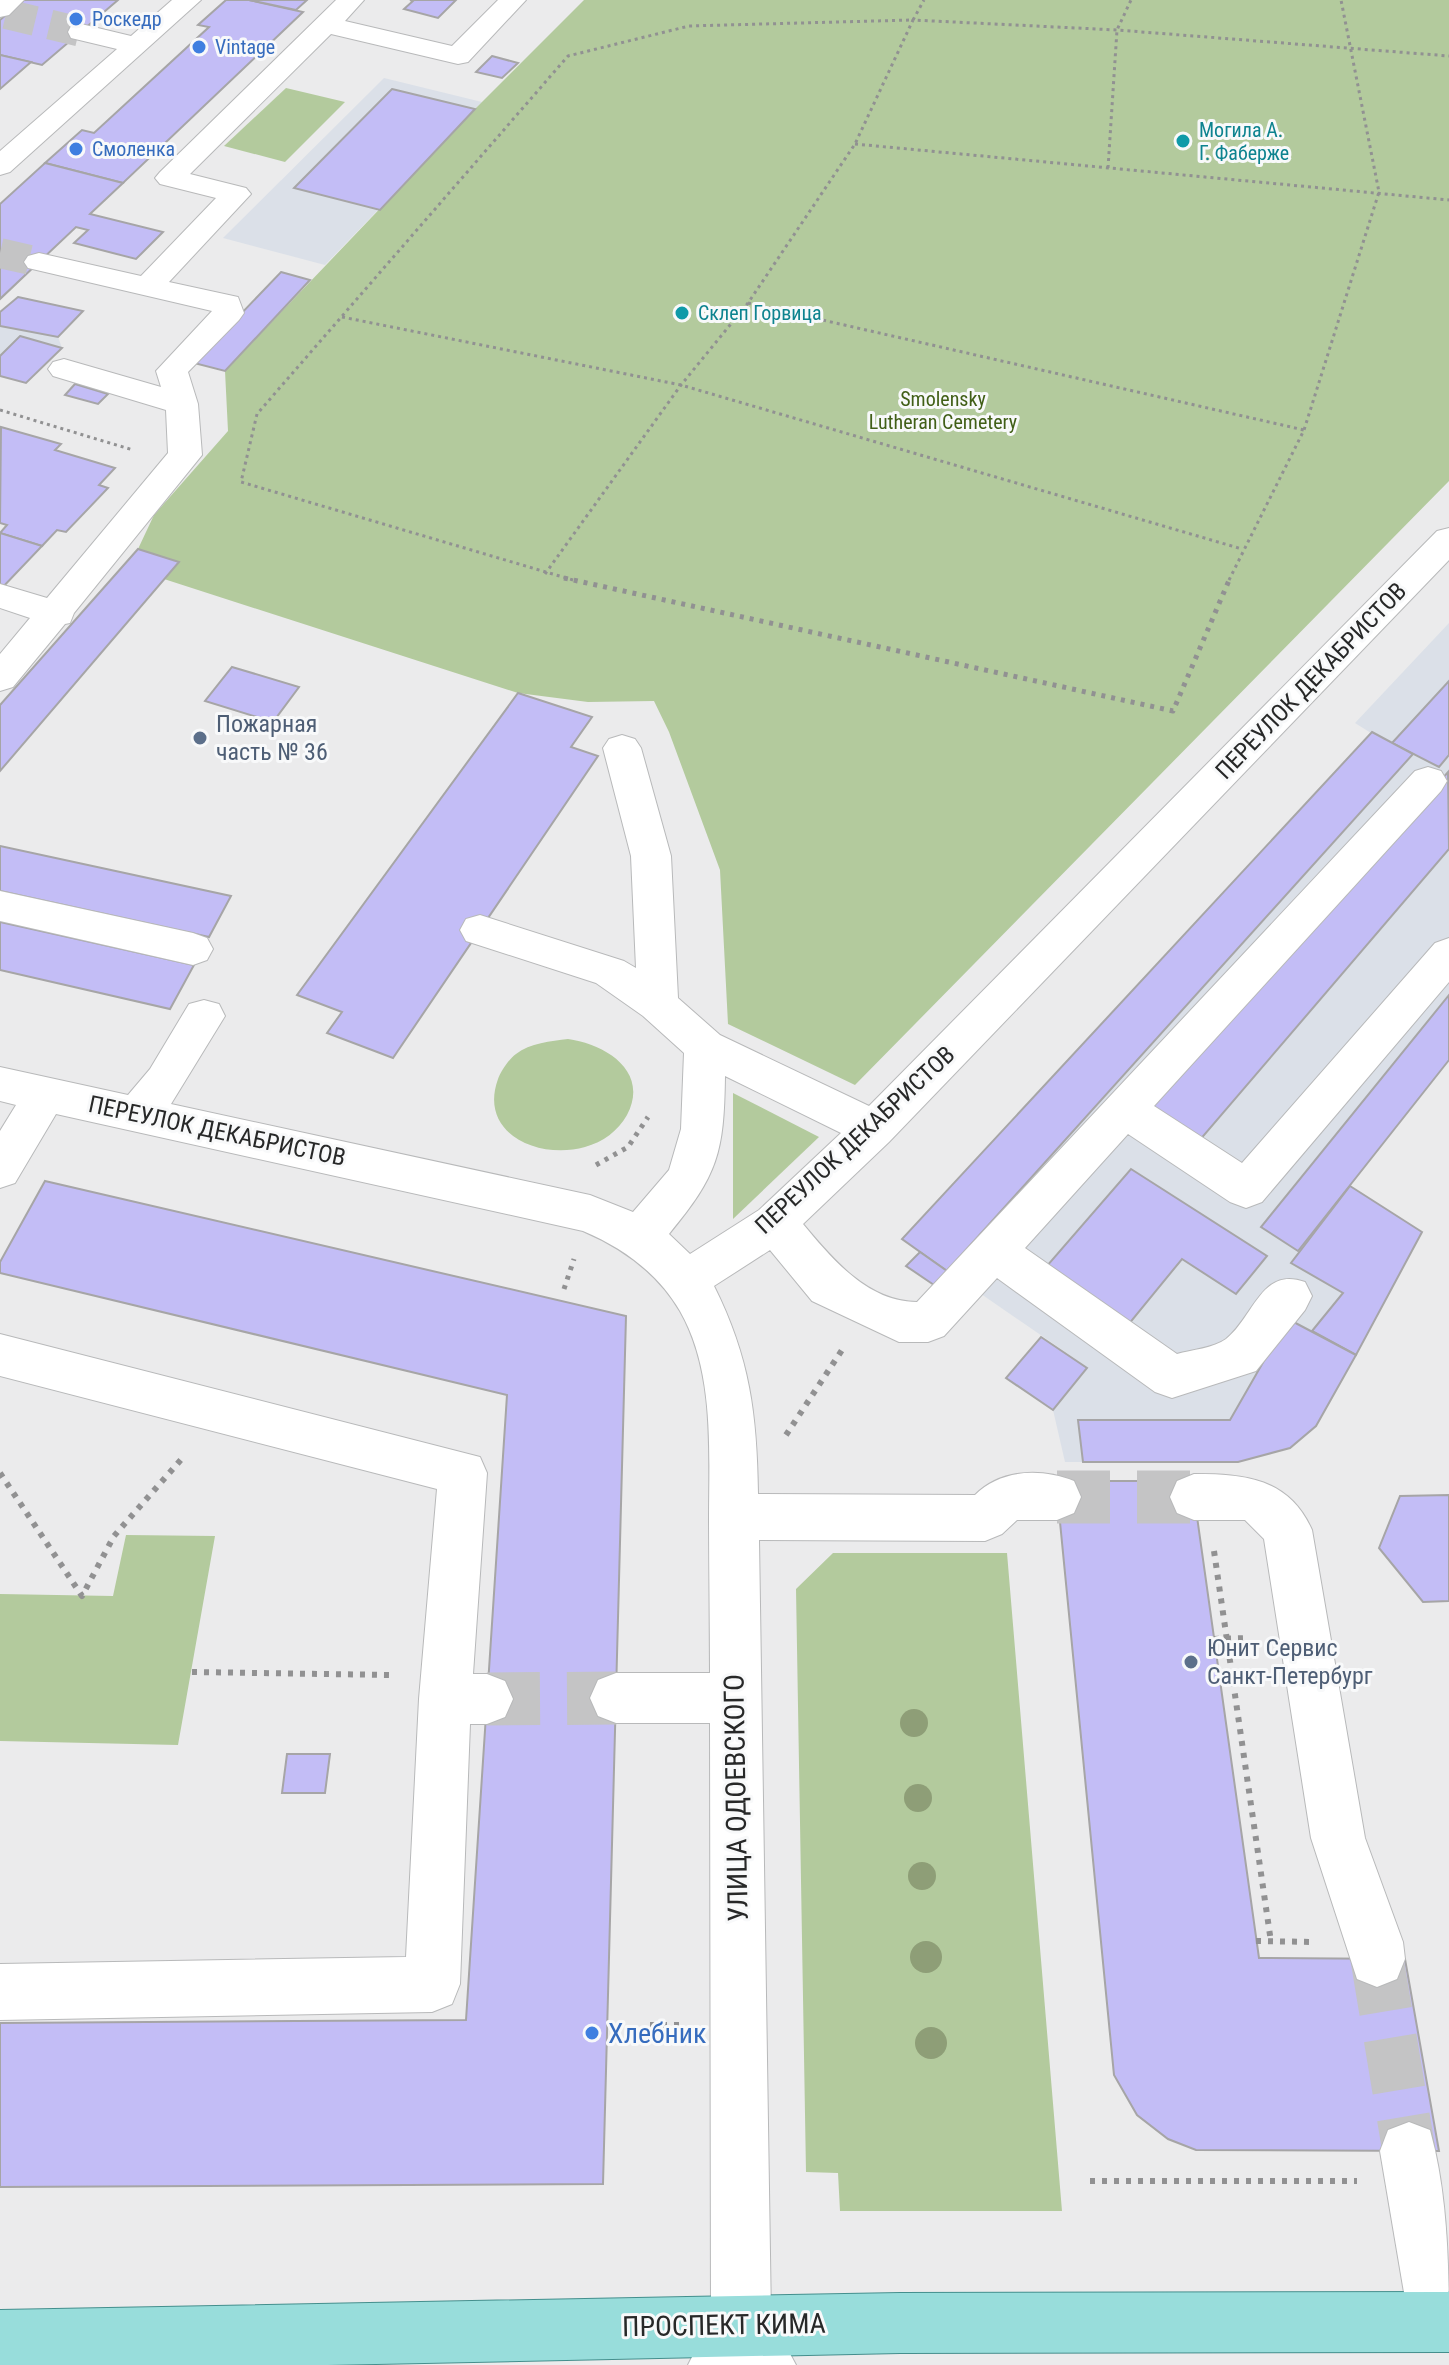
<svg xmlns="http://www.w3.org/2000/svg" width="1449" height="2365" font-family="'Roboto Condensed',sans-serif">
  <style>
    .built { fill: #dbe0e8 }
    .green { fill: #b3ca9d }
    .building { fill: #c3bdf6; stroke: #a6a5a6; stroke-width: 2 }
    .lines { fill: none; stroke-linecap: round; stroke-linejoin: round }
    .minor-tunnel-far1 { stroke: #c4c4c5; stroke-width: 30; stroke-dasharray: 30 15; stroke-linecap: butt }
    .minor-tunnel { stroke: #c4c4c5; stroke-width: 53; stroke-dasharray: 53 27; stroke-linecap: butt }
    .minor-casing { stroke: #b8b9ba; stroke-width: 2 }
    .major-casing { stroke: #448f8d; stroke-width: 2 }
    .path-far2 { stroke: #919192; stroke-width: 3; stroke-dasharray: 3 4; stroke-linecap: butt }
    .path-far1 { stroke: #919192; stroke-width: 5; stroke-dasharray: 4 6; stroke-linecap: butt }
    .path { stroke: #919192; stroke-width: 6; stroke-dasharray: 5 7; stroke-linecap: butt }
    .minor { fill: #fff; fill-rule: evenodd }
    .major { fill: #98dddb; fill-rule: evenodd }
    .tree { fill: #8e9e77 }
    .shop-dot { fill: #3f7fe0; stroke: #f8f9fa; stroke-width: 3 }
    .culture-dot { fill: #0f9aa8; stroke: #f8f9fa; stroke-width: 3 }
    .service-dot { fill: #5c6f8a; stroke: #f8f9fa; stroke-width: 3 }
    .labels { text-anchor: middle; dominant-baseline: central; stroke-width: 6; stroke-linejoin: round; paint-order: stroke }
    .far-shop-label { font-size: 20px; fill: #366cbe; stroke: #f8f9fa; text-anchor: start }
    .far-culture-label { font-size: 20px; fill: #0d838f; stroke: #f8f9fa; text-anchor: start }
    .far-park-label { font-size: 20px; fill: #415f17; stroke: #f8f9fa }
    .street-label { font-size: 24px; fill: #272828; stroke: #f8f9fa }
    .service-label { font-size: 24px; fill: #4e5e75; stroke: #f8f9fa; text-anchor: start }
    .near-street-label { font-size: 28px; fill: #272828; stroke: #f8f9fa }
    .near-shop-label { font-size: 28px; fill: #366cbe; stroke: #f8f9fa; text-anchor: start }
  </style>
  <rect width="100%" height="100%" fill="#ebebec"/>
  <g class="built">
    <polygon points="384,78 482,102 325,265 223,238"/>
    <polygon points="0,326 58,337 62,348 26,383 0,376"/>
    <polygon points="1449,623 1449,1060 1350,1186 1422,1232 1316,1426 1290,1448 1238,1462 1065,1462 1053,1410 1087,1367 971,1287 934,1285 906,1266 920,1252 902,1239 1371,733 1355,723"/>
  </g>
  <g class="green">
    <polygon points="584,0 1449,0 1449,481 855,1085 728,1024 720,870 669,732 654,701 588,702 518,693 164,579 179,562 138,549 154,515 228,431 225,371 475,109"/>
    <polygon points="286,88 345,102 285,162 224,146"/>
    <path d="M568 1039C605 1044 650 1071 627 1115 618 1131 603 1142 585 1147 539 1160 478 1134 498 1079 501 1071 509 1059 516 1054 530 1043 551 1041 568 1039Z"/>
    <polygon points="733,1093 819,1137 733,1219"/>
    <polygon points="126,1535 215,1536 178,1745 0,1741 0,1594 113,1596"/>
    <polygon points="833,1553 1007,1553 1062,2211 840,2211 838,2173 806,2172 796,1589"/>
  </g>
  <g class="building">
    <polygon points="24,0 118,0 42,65 0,55 0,20"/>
    <polygon points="226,0 249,0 303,12 123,183 45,163 82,130 94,133 209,27 198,25"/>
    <polygon points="249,0 307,0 296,10"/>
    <polygon points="410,0 456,0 438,18 404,9 413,1"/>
    <polygon points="0,55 31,62 0,89"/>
    <polygon points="492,56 518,63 502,78 476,72"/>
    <polygon points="392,89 475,109 380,210 294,188"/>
    <polygon points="45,163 123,183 90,214 163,232 136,259 74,243 88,230 76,227 0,299 0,204"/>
    <polygon points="281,272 310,280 225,371 194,363"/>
    <polygon points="18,297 83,311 58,337 0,326 0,312"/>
    <polygon points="20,336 62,348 26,383 0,376 0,356"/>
    <polygon points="75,384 108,394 98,404 65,395"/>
    <polygon points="1,427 61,444 55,450 115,468 99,485 108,488 66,532 57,530 42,546 0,533 7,525 0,523"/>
    <polygon points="0,533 42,546 0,590"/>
    <polygon points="138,549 179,562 0,771 0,705"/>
    <polygon points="232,667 299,687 273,722 205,701"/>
    <polygon points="1449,681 1449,755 1439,767 1392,743"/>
    <polygon points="518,693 592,717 571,747 598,756 393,1058 327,1033 342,1012 297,995"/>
    <polygon points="1372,732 1413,754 947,1271 902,1239"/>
    <polygon points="1448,772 1449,849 1199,1141 1149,1110"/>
    <polygon points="0,846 231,896 209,937 0,891"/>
    <polygon points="0,922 194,965 170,1009 0,970"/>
    <polygon points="1449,995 1449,1060 1298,1251 1261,1227"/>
    <polygon points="1131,1169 1267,1256 1236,1294 1182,1259 1124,1330 1040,1274"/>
    <polygon points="45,1181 626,1316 603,2184 0,2187 0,2023 466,2020 507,1395 0,1273 0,1262"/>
    <polygon points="1350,1186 1422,1232 1356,1355 1312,1331 1343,1293 1291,1263"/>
    <polygon points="920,1252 947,1271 934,1285 906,1266"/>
    <polygon points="1288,1319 1356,1355 1316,1426 1290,1448 1238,1462 1083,1462 1078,1420 1230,1420"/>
    <polygon points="1041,1337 1087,1368 1053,1410 1006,1378"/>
    <polygon points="1056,1481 1192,1481 1259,1958 1405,1959 1439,2151 1196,2150 1168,2139 1137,2115 1114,2075"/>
    <polygon points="1449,1495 1449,1601 1423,1602 1379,1548 1400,1496"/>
    <polygon points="287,1754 330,1754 325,1793 282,1793"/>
  </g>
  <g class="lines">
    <g class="minor-tunnel-far1">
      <polyline points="6,14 81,32"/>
      <polyline points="0,253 39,262"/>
    </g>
    <g class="minor-tunnel">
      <polyline points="1057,1497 1194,1497"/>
      <polyline points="487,1699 616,1698"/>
      <polyline points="1377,1959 1409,2151"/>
    </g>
    <defs>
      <g id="minor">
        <polygon points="0,0 24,0 9,15 0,17"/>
        <polygon points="172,0 201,0 10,172 0,175 0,151 117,49 71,38 68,32 71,26 81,24 131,36"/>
        <polygon points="336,0 364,0 345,21 452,46 498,0 526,0 468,62 458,64 331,34 190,174 246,188 251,194 169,282 238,297 244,313 239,320 188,372 198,404 202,455 74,613 70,623 65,624 13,687 0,691 0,654 30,618 0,608 0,584 47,598 168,453 166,410 53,376 48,369 53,362 64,359 161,387 156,371 212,311 28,268 24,262 28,256 39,253 141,276 216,198 160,184 155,178 160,172"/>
        <path d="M1449 528V560L889 1142 803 1224C832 1259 868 1302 917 1302L1415 771 1428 767 1441 771 1447 781 1441 791 1154 1106 1242 1163 1435 943 1449 938V982L1262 1202 1246 1208 1230 1202 1128 1134 1025 1248 1177 1354C1191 1350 1214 1348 1226 1339 1254 1317 1261 1266 1305 1282L1312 1296 1305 1310 1256 1371 1172 1398 1155 1392 997 1278 944 1336 928 1342H899L812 1301 770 1250 714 1286C750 1358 757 1415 758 1494L975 1495C1001 1469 1041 1468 1074 1481L1081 1497 1074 1513 1057 1520H1017L1002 1534 985 1541 759 1540 771 2318 796 2365H688L711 2319 710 1723H616L598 1716 590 1698 598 1680 616 1673H710C710 1622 709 1571 709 1520 709 1452 715 1372 680 1311 657 1272 623 1248 583 1231L56 1114 15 1183 0 1188V1131L16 1105 0 1101V1067L128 1095 150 1069 189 1004 204 1000 219 1004 225 1016 171 1104 590 1195 633 1212 669 1170 681 1129 684 1053 643 1016 596 983 466 941 460 930 466 919 480 915 624 961 636 968 631 856 603 748 609 739 622 735 635 739 641 748 671 856 678 998 720 1035 869 1106 1437 531ZM725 1076 841 1133 759 1210 690 1254 669 1234C718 1175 724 1153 725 1076Z"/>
        <polygon points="0,891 193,933 207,938 213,949 207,960 193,965 0,921"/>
        <polygon points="0,1334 480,1457 487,1473 473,1674 487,1674 505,1681 513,1699 505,1717 487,1724 470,1724 460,1984 452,2004 432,2012 0,2020 0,1964 406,1957 419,1699 437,1489 0,1376"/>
        <path d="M1194 1474C1245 1474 1289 1478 1312 1530L1365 1838 1403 1942 1405 1959 1397 1979 1377 1987 1357 1979 1311 1838 1264 1539 1245 1520H1194L1177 1513 1170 1497 1177 1481Z"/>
        <path d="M1409 2122 1430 2130C1449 2198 1449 2276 1449 2348L1439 2352 1417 2344 1409 2322 1380 2151 1388 2130Z"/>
      </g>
      <polygon id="major" points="1449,2292 1449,2352 900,2353 328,2365 0,2365 0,2310 900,2293"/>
    </defs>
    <use href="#minor" class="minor-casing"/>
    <use href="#major" class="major-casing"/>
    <g class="path-far2">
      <polyline points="855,144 1449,200"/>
      <polyline points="1108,168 1117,30 1131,0"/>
      <polyline points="748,303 1304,430"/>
      <polyline points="342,317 681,385 1242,549"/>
      <polyline points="0,410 133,450"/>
      <polyline points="545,574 681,385 748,303 855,144 913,20 1117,30 1449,56"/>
      <polyline points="573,580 241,482 257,414 568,56 689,26 913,20 924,0"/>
      <polyline points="1229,580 1304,430 1379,192 1341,0"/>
    </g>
    <g class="path-far1">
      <polyline points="564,578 1173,711 1230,578"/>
      <polyline points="596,1165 628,1147 648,1117"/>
      <polyline points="564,1289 574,1259"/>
    </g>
    <g class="path">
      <polyline points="786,1435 844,1347"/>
      <polyline points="0,1473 82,1596 114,1536 185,1455"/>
      <polyline points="1214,1551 1271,1942"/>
      <polyline points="1214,1639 1249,1638"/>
      <polyline points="192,1672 391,1675"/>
      <polyline points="1256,1941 1315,1942"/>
      <polyline points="650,2025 681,2025"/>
      <polyline points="1090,2181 1357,2181"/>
    </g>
    <use href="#minor" class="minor"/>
    <use href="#major" class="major"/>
  </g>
  <g class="tree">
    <circle cx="914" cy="1723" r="14"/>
    <circle cx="918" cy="1798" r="14"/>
    <circle cx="922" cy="1876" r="14"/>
    <circle cx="926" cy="1957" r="16"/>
    <circle cx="931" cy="2043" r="16"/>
  </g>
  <g class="shop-dot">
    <circle cx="76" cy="19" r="8"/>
    <circle cx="199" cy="47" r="8"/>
    <circle cx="76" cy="149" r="8"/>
    <circle cx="592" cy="2033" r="8"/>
  </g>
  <g class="culture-dot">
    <circle cx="1183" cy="141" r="8"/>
    <circle cx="682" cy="313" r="8"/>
  </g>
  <g class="service-dot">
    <circle cx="200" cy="738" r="8"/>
    <circle cx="1191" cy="1662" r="8"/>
  </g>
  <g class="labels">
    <g class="far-shop-label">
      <text x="92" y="19">Роскедр</text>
      <text x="215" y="47">Vintage</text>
      <text x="92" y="149">Смоленка</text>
    </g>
    <g class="far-culture-label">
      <text x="1199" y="130">Могила А.<tspan x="1199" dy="23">Г. Фаберже</tspan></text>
      <text x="698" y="313">Склеп Горвица</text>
    </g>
    <g class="far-park-label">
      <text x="943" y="399">Smolensky<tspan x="943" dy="23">Lutheran Cemetery</tspan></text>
    </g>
    <g class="street-label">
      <text transform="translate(1311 681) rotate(-46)">ПЕРЕУЛОК ДЕКАБРИСТОВ</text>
      <text transform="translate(217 1131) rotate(12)">ПЕРЕУЛОК ДЕКАБРИСТОВ</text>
      <text transform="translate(855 1140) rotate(-43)">ПЕРЕУЛОК ДЕКАБРИСТОВ</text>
    </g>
    <g class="service-label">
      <text x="216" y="724">Пожарная<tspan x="216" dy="28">часть № 36</tspan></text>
      <text x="1207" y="1648">Юнит Сервис<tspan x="1207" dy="28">Санкт-Петербург</tspan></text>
    </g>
    <g class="near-street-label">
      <text transform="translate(736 1798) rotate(-91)">УЛИЦА ОДОЕВСКОГО</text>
      <text transform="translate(724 2325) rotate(-1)">ПРОСПЕКТ КИМА</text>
    </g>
    <g class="near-shop-label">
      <text x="608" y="2033">Хлебник</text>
    </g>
  </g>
</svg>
